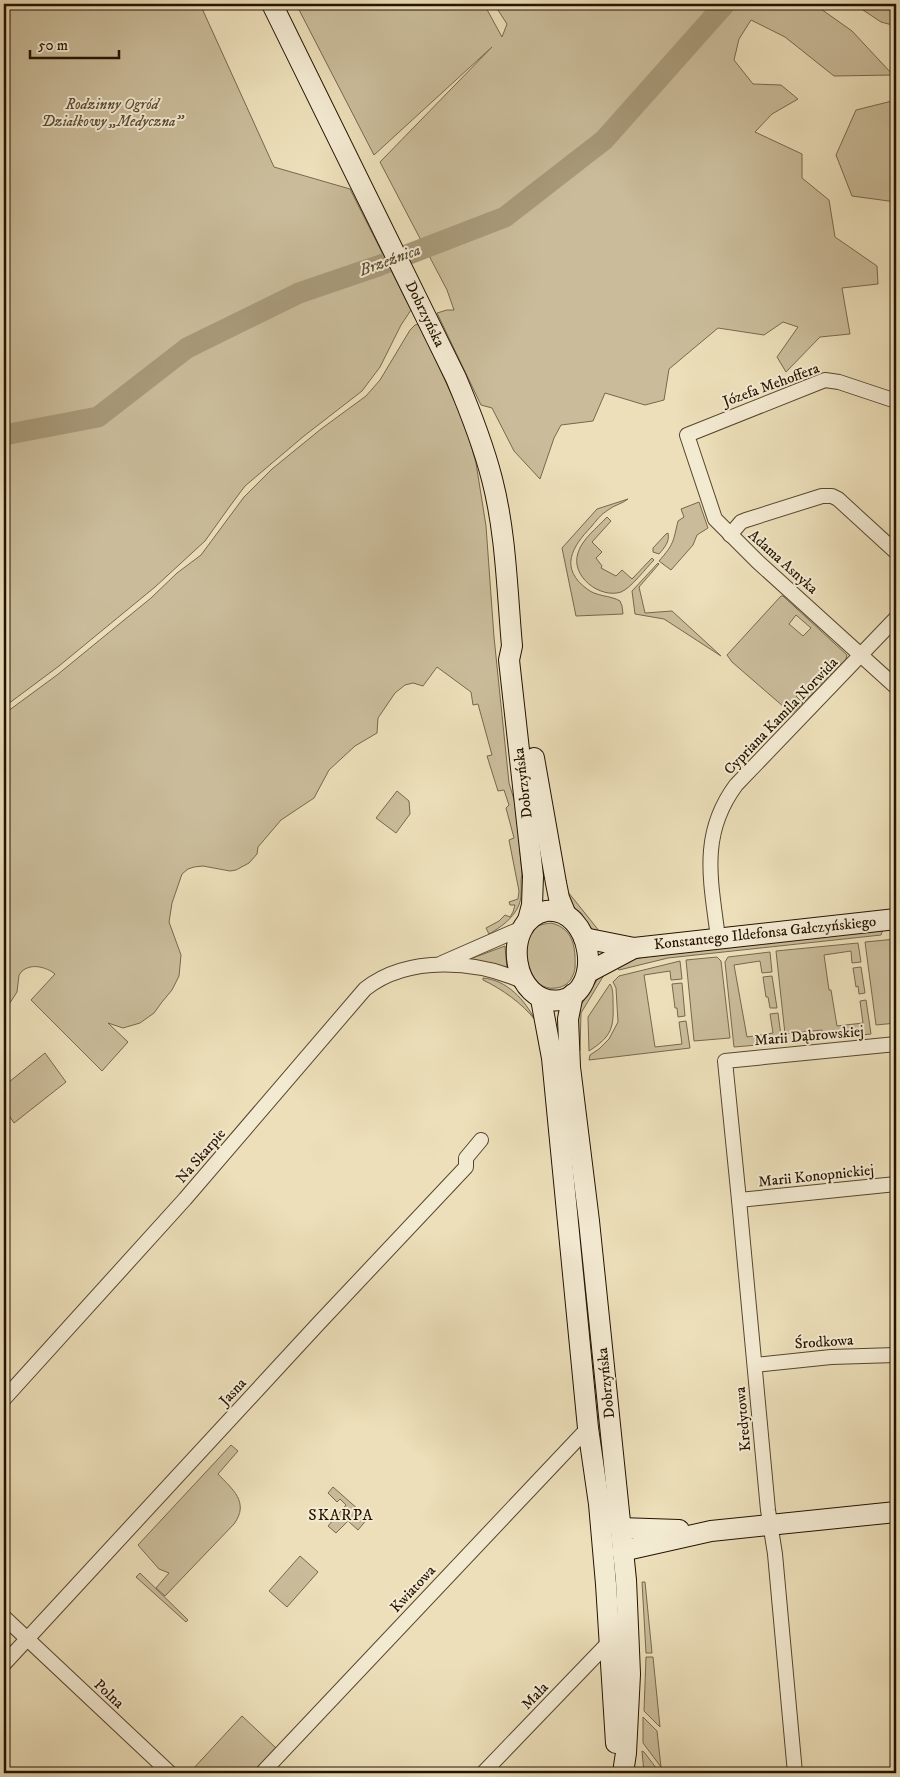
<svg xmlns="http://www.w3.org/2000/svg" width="900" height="1777" font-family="'IM FELL DW Pica',serif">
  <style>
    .green { fill: #cabc9a; stroke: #77684d; fill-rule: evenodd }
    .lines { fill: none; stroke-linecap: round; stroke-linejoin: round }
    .river { stroke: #a89a7a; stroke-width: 21 }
    .street-casing { stroke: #56462e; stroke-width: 16 }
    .secondary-casing { stroke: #241300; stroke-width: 22 }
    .street { stroke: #f3ead2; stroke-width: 14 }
    .secondary { stroke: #f3ead2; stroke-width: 20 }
    .labels { text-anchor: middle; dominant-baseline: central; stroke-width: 4; stroke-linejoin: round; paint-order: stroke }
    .park-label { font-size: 15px; font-style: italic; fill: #5e4e36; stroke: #f3ead2 }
    .street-label { font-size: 15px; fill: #241300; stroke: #f3ead2 }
    .water-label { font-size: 16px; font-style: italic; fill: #5f5037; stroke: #f3ead2 }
    .neighbourhood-label { font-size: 16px; letter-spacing: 1px; fill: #241300; stroke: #f3ead2 }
  </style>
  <rect width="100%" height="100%" fill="#ecdfb9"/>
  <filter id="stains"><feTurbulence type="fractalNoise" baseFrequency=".004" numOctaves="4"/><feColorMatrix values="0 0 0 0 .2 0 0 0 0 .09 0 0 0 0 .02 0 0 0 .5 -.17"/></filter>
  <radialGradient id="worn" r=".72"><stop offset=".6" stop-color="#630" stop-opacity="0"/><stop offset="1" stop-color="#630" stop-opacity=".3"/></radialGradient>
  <g class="green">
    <polygon points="4,4 200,4 274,167 350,189 411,310 401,325 380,367 362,391 304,436 245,486 230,506 205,541 155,587 59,666 4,707"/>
    <polygon points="296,4 484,4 502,37 507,24 494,4 822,4 821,9 852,31 893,75 834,76 785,37 751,20 739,39 734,60 753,84 781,85 798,99 772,114 755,132 802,154 802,178 829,200 835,237 877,266 878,284 842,288 850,334 820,337 786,372 777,357 798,327 783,322 764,335 718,328 669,369 664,400 645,405 605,393 593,421 561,425 554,438 540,479 514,451 492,408 481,405 437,313 447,310 454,310 447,290 380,162 492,47 374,155"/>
    <polygon points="854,4 896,4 896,26 881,22"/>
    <polygon points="896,100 896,202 852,196 836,155 856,110"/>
    <path d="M419 324 465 424 476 463 486 526 494 637 509 783 516 806 522 874C520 881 522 887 521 894 521 913 503 926 489 934L486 928 499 921 505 915 510 917 513 912 515 905H510L509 902 518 899 519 891 509 840 514 838 506 808 509 805 504 790 498 791 487 756 492 755 478 704 473 705 471 692 437 667 423 686 413 683 405 685 395 693 378 718 377 733 355 746 329 770 314 798 281 820 258 847 257 854 249 863 236 870 230 871 203 866 194 867 188 869 182 874 172 903 169 922 181 955 179 976 172 990 162 1002 154 1013 140 1023 123 1028 108 1023 128 1042 102 1071 31 1000 55 974C46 967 32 963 22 971L19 975 17 992 4 1012V714L57 675 151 598 177 573 201 555 244 497 272 469 321 429 366 396 380 380 410 330 415 325Z"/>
    <path d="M628 499C622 504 614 505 608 510 601 514 596 521 591 527 572 547 559 568 587 589 597 597 610 595 620 601L622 606 623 614 576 616 562 548 597 509Z"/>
    <path d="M699 502 708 528 697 535 693 545 671 570 659 561C674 544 673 542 678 521L684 517 681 509Z"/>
    <path d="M607 517 611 521 592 542 602 552 596 558 602 566 601 568 616 576 622 570 632 579 652 558 654 560C646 568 631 588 621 592 600 599 570 576 578 553 582 539 597 528 607 517Z"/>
    <path d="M666 534 668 533C670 542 664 548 659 554L653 552V548Z"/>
    <polygon points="658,563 659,564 639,587 645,613 672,611 721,656 664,619 635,614 632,591"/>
    <path d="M781 596H783L847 655 846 659 805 701 797 694 796 696 803 703 792 714 732 662 727 655ZM796 615 811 628 803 636 789 624Z"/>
    <polygon points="397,791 409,801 410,814 396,833 376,818"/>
    <polygon points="564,887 600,932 596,932 592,929 581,913 572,906"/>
    <path d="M551 923C568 927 574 939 575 956 575 963 576 969 573 975 570 983 564 987 556 988 528 993 517 943 536 928 540 924 545 924 551 923Z"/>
    <polygon points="883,929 881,935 668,958 619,970 614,965 623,961 668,953"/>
    <polygon points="896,939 896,1023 876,1025 865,942"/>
    <polygon points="858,943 861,962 852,963 851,951 824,955 829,990 831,990 837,1026 863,1023 860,1001 866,1000 871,1034 824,1039 822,1030 785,1034 776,951"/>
    <polygon points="505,946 507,969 470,959"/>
    <polygon points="770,952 772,972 762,973 760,961 734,965 747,1037 773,1033 770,1014 778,1013 782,1043 734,1047 725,962 728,957"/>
    <polygon points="717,957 721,961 730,1038 694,1041 686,960"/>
    <polygon points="680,961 682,979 671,980 670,971 644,975 655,1047 682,1044 679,1022 686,1021 690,1048 589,1060 590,1055 599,1049 609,1039 618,1022 616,988 613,982 619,976"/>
    <polygon points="861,967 865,993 859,994 858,986 856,987 853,968"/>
    <polygon points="604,975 581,1013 580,1051 577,1051 576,1042 579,1008 599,977"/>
    <polygon points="772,976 777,1008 770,1008 768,997 766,997 763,977"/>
    <path d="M483 978C507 980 525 1000 535 1020 523 1004 502 989 483 980Z"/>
    <polygon points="682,983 685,1016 678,1017 677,1008 675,1008 672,984"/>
    <path d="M610 984C613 988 613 995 613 1002 614 1028 612 1036 589 1051L588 1017Z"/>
    <polygon points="45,1053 66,1082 14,1123 4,1108 4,1086"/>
    <polygon points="563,1061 607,1498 603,1498"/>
    <path d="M231 1445 238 1451 218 1474C232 1489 250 1502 234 1524L165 1596 156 1588 169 1573 159 1569 138 1545Z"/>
    <polygon points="333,1487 368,1518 358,1530 348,1521 336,1533 328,1526 346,1505 340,1499 337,1502 328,1493"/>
    <polygon points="300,1556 318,1572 287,1607 269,1591"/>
    <polygon points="140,1573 188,1620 186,1622 136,1577"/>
    <polygon points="642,1582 645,1582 652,1653 646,1653"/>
    <polygon points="646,1657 653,1657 660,1727 644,1711"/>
    <polygon points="242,1716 276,1748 253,1773 195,1773 192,1770"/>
    <polygon points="643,1717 657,1731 661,1767 643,1743"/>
    <polygon points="642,1751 644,1752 660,1773 644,1773"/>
  </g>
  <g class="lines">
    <polyline class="river" points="4,435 98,417 187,348 299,293 378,266 505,217 604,140 725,4"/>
    <defs>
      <g id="street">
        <polyline points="896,401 839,382 825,380 687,435 715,519 758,562 896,687"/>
        <polyline points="730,535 741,522 746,520 822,496 832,496 838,499 896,552"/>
        <path d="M718 938C711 881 699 835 736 785L896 618"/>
        <polyline points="442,963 522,928"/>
        <polyline points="739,1200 896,1184"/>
        <polyline points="755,1365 831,1357 896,1355"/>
        <path d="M4 1399 185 1199 365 989C408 955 477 960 524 982"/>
        <polyline points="4,1617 170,1773"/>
        <polyline points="4,1664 319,1323 466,1167 466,1158 481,1140"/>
        <polyline points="262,1773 588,1428"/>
        <polyline points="483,1773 610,1641"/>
        <polyline points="795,1773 775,1554 768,1510 739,1200 725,1061 896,1044"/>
      </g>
      <g id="secondary">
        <path d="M272 4 456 378C470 411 483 444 492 479 506 533 507 590 512 646L509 660 533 876 532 905 528 920"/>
        <polyline points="534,758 556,883 559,898 566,915"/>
        <path d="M546 911C592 906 605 992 561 1000 512 1008 499 921 546 911Z"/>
        <polyline points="584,938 634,948 896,919"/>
        <polyline points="587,973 634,948"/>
        <polyline points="573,994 568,1019 570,1067 589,1221 626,1580 630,1674 626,1753 623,1773"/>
        <polyline points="541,999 552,1058 588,1428 599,1504 606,1584 616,1743"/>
        <polyline points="620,1528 679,1530"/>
        <polyline points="622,1551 711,1531 896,1512"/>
      </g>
    </defs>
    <use href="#street" class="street-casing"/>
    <use href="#secondary" class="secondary-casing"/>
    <use href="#street" class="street"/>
    <use href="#secondary" class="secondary"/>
  </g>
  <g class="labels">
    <g class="park-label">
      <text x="112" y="104">Rodzinny Ogród<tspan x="112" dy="17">Działkowy „Medyczna”</tspan></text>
    </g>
    <g class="street-label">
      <text transform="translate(425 314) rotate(64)">Dobrzyńska</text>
      <text transform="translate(771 385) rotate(-20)">Józefa Mehoffera</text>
      <text transform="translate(783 562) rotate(42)">Adama Asnyka</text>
      <text transform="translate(781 716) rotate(-46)">Cypriana Kamila Norwida</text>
      <text transform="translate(523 783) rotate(-97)">Dobrzyńska</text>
      <text transform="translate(765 933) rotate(-6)">Konstantego Ildefonsa Gałczyńskiego</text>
      <text transform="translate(809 1036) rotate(-5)">Marii Dąbrowskiej</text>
      <text transform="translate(201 1156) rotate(-49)">Na Skarpie</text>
      <text transform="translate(816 1176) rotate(-6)">Marii Konopnickiej</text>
      <text transform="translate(824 1342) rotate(-4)">Środkowa</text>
      <text transform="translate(606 1383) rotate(-96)">Dobrzyńska</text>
      <text transform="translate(233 1392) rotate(-47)">Jasna</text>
      <text transform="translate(743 1419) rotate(-95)">Kredytowa</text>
      <text transform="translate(413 1589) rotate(-47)">Kwiatowa</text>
      <text transform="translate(109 1694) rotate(43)">Polna</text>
      <text transform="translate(535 1696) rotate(-46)">Mała</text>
    </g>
    <g class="water-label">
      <text transform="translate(390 260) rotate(-20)">Brzeźnica</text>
    </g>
    <g class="neighbourhood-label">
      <text x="341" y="1515">SKARPA</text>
    </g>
  </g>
  <rect width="900" height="1777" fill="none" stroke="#ecdfb9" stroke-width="20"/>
  <rect x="5" y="5" width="890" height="1767" fill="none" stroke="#241300" stroke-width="2.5"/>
  <rect x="10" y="10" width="880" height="1757" fill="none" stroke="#241300"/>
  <path d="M30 50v8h89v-8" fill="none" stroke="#241300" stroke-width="2.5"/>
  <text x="38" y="50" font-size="15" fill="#241300" stroke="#f3ead2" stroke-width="4" paint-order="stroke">50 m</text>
  <rect width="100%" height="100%" filter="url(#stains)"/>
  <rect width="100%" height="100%" fill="url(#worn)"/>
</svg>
